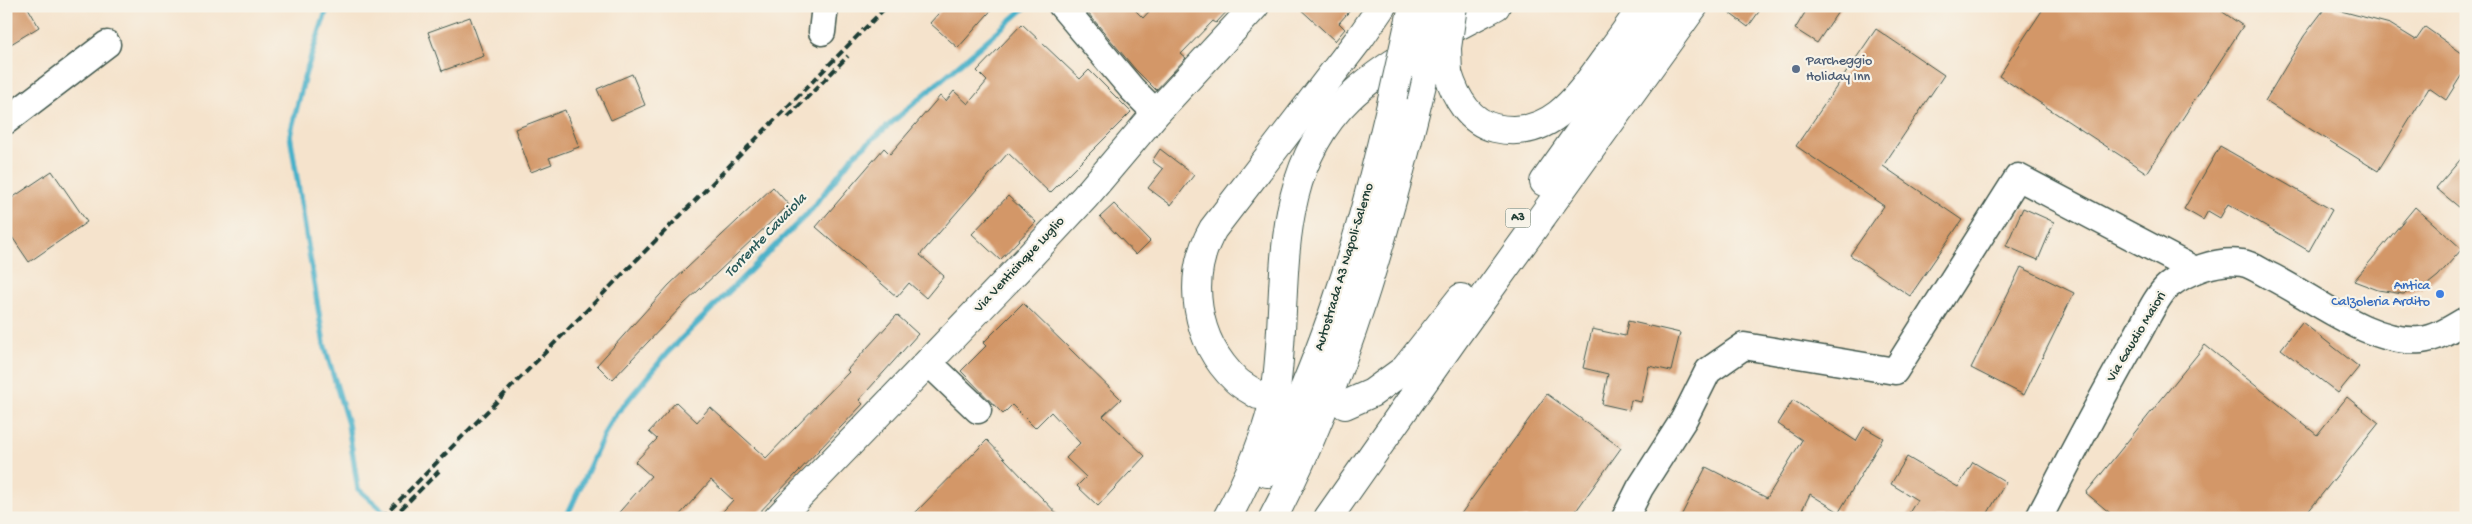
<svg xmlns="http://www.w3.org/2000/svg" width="2472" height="524" font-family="'Gochi Hand',sans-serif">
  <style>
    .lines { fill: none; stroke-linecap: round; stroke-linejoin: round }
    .stream { stroke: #4ab1c9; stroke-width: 5.5 }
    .building { fill: #d39767 }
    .minor-casing { stroke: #3f564b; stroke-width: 29 }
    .major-casing { stroke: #3f564b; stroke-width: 30 }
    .highway-casing { stroke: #3f564b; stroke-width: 30 }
    .minor { stroke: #fff; stroke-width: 26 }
    .major { stroke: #fff; stroke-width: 28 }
    .highway { stroke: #fff; stroke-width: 28 }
    .rail { stroke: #1f3d34; stroke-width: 4; stroke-dasharray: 8 4; stroke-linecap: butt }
    .highway-bridge-casing { stroke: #3f564b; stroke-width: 30; stroke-linecap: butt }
    .highway-bridge { stroke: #fff; stroke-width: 28 }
    .service-dot { fill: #5c6f8a; stroke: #f7f3e8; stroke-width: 2 }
    .shop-dot { fill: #3f7fe0; stroke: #f7f3e8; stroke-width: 2 }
    .labels { text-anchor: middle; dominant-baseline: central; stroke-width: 4.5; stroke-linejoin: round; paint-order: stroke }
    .shield { fill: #f7f3e8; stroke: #60746a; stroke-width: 1 }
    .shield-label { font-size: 12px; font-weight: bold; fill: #1f3d34 }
    .service-label { font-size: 14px; fill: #4e5e75; stroke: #f7f3e8; text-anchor: start }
    .street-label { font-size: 14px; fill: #1f3d34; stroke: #f7f3e8 }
    .shop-label { font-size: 14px; fill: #366cbe; stroke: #f7f3e8; text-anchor: end }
    .water-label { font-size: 15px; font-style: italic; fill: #2a5a59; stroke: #f7f3e8 }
  </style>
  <rect width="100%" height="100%" fill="#f7f3e8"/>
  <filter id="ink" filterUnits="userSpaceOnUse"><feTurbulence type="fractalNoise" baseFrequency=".02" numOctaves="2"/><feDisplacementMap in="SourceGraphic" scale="10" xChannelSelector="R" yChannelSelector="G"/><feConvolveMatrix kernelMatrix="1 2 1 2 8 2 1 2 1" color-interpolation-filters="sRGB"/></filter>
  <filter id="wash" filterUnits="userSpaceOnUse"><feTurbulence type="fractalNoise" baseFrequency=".0096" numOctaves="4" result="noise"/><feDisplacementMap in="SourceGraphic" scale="20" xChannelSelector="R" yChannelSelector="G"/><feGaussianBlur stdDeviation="1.12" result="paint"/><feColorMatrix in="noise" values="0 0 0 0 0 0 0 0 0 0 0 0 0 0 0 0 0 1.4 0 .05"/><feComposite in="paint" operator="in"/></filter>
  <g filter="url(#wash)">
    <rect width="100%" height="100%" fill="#f5e3cc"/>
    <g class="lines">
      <g class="stream">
        <polyline points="328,6 305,75 290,135 324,344 348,424 358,489 391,518"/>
        <polyline points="566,518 610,422 668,352 812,209 853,156 1027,6"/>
      </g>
    </g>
    <g id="blocks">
      <g class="building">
        <polygon points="6,6 27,6 39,27 6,47"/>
        <polygon points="945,6 995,6 958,48 930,23"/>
        <polygon points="1082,6 1131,6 1143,18 1154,6 1232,6 1216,23 1213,21 1181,54 1186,58 1156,90 1135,69"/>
        <polygon points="1297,6 1354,6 1339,23 1345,29 1335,41"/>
        <polygon points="1720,6 1763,6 1748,27"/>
        <polygon points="1809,6 1842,6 1817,43 1795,29"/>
        <polygon points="2045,6 2214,6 2243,26 2147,173 1999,76"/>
        <polygon points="2326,7 2390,24 2416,40 2425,27 2466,56 2466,68 2446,100 2429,88 2378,171 2265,101 2304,36"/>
        <polygon points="470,17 484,56 442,71 428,32"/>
        <polygon points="1022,24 1080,79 1089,70 1131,112 1050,193 1008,153 920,255 944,276 926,298 909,283 897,297 816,227 884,148 890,154 940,96 946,101 954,91 968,104 987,81 977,71"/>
        <polygon points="1876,29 1944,75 1883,166 1962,220 1910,296 1850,255 1884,206 1796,146"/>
        <polygon points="632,74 645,105 611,120 597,89"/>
        <polygon points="565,110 579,147 549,158 552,164 531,172 515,129"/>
        <polygon points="2220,146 2332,210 2309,251 2228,204 2220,218 2208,211 2203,220 2184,209"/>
        <polygon points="1160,149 1194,175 1171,205 1148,188 1163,169 1152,161"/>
        <polygon points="2466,153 2466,213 2436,188"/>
        <polygon points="52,171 87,222 29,262 6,228 6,202"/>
        <polygon points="773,187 789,205 683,305 612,380 597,365 669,285"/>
        <polygon points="1008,196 1036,222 1000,260 972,234"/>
        <polygon points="1114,204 1150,241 1136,255 1100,217"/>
        <polygon points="2415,207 2462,249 2438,276 2423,288 2403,294 2378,290 2354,281"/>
        <polygon points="2023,208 2054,222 2038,260 2006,246"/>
        <polygon points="2021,267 2074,293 2024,395 1971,368"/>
        <polygon points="1023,303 1121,399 1103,416 1145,456 1098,506 1077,486 1086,477 1066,458 1080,443 1051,412 1035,428 1012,405 1003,414 961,371 986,346 983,343"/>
        <polygon points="897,315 918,334 859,400 863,404 754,518 717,518 733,500 711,480 677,518 614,518 651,476 635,462 657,439 649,432 676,402 697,422 710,407 766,458 849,372 847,370"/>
        <polygon points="1628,321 1680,333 1671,371 1649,366 1641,402 1631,400 1629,410 1602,404 1608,374 1583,368 1592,329 1625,336"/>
        <polygon points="2302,322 2359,367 2338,393 2281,349"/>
        <polygon points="2205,345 2317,435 2347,397 2379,423 2303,518 2116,518 2086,493"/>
        <polygon points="1547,394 1621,448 1571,518 1458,518"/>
        <polygon points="1793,400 1856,441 1864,427 1883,438 1839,512 1810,494 1798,518 1680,518 1706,467 1767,498 1802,440 1778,424"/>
        <polygon points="987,440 1061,518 910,518"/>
        <polygon points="1907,457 1958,487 1973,462 2006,482 1985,518 1906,518 1917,500 1891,484"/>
      </g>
    </g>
  </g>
  <g filter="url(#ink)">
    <use href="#blocks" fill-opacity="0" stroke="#3f564b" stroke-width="1"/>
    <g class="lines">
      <defs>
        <g id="minor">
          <polyline points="1062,6 1132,89 1156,113"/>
          <polyline points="822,32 825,6"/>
          <polyline points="6,121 107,44"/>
          <polyline points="928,362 978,410"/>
          <polyline points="1625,518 1640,488 1684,419 1708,371 1744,346 1895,371 2018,177 2195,270"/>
          <path d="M2039 518C2071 456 2103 394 2138 334 2145 322 2157 295 2168 286 2187 271 2217 259 2242 263 2251 264 2262 272 2270 276 2313 297 2371 345 2421 340 2438 338 2452 328 2466 320"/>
        </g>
        <polyline id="major" points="778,518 1017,270 1085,197 1156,113 1255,6"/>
        <g id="highway">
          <path d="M1448 73C1455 96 1469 122 1495 128 1548 140 1576 100 1603 62 1617 43 1630 25 1643 6"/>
          <polyline points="1544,182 1669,6"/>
          <path d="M1258 395C1251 390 1242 386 1236 380 1195 341 1185 278 1213 229L1360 38 1382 6"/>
          <polyline points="1345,405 1372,393 1405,369 1461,298"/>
          <path d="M1267 473C1293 417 1318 359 1337 301 1360 234 1377 164 1393 96"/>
          <path d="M1227 518C1247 482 1270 429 1276 388 1290 289 1268 176 1349 98 1387 61 1448 31 1496 6"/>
          <path d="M1273 518C1346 378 1388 225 1425 72"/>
          <polyline points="1328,518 1456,336 1694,6"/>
        </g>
      </defs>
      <use href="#minor" class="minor-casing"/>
      <use href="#major" class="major-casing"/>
      <use href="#highway" class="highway-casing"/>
      <use href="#minor" class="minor"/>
      <use href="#major" class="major"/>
      <use href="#highway" class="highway"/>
      <g class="rail">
        <polyline points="788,117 848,56"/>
        <polyline points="382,518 887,6"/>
        <polyline points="392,518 439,471"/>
      </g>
      <defs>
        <g id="highway-bridge">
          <polyline points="1425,72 1435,17"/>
          <polyline points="1448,73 1447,48 1453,6"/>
          <polyline points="1393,96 1413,6"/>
        </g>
      </defs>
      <use href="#highway-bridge" class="highway-bridge-casing"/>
      <use href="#highway-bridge" class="highway-bridge"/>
    </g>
  </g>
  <circle class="service-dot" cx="1796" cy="69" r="5"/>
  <circle class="shop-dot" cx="2440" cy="294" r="5"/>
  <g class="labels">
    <rect class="shield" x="1505.5" y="208.5" width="25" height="19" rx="4"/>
    <g class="shield-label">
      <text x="1518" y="218">A3</text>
    </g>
    <g class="service-label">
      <text x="1806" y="61">Parcheggio<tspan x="1806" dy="16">Holiday Inn</tspan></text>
    </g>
    <g class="street-label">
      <text transform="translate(1020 265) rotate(-47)">Via Venticinque Luglio</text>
      <text transform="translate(1345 267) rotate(-73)">Autostrada A3 Napoli-Salerno</text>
      <text transform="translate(2137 337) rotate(-59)">Via Gaudio Maiori</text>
    </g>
    <g class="shop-label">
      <text x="2430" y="286">Antica<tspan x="2430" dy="16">Calzoleria Ardito</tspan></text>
    </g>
    <g class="water-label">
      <text transform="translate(766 236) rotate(-46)">Torrente Cavaiola</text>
    </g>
  </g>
  <rect width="2472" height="524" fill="none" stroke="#f7f3e8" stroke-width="25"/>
</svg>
